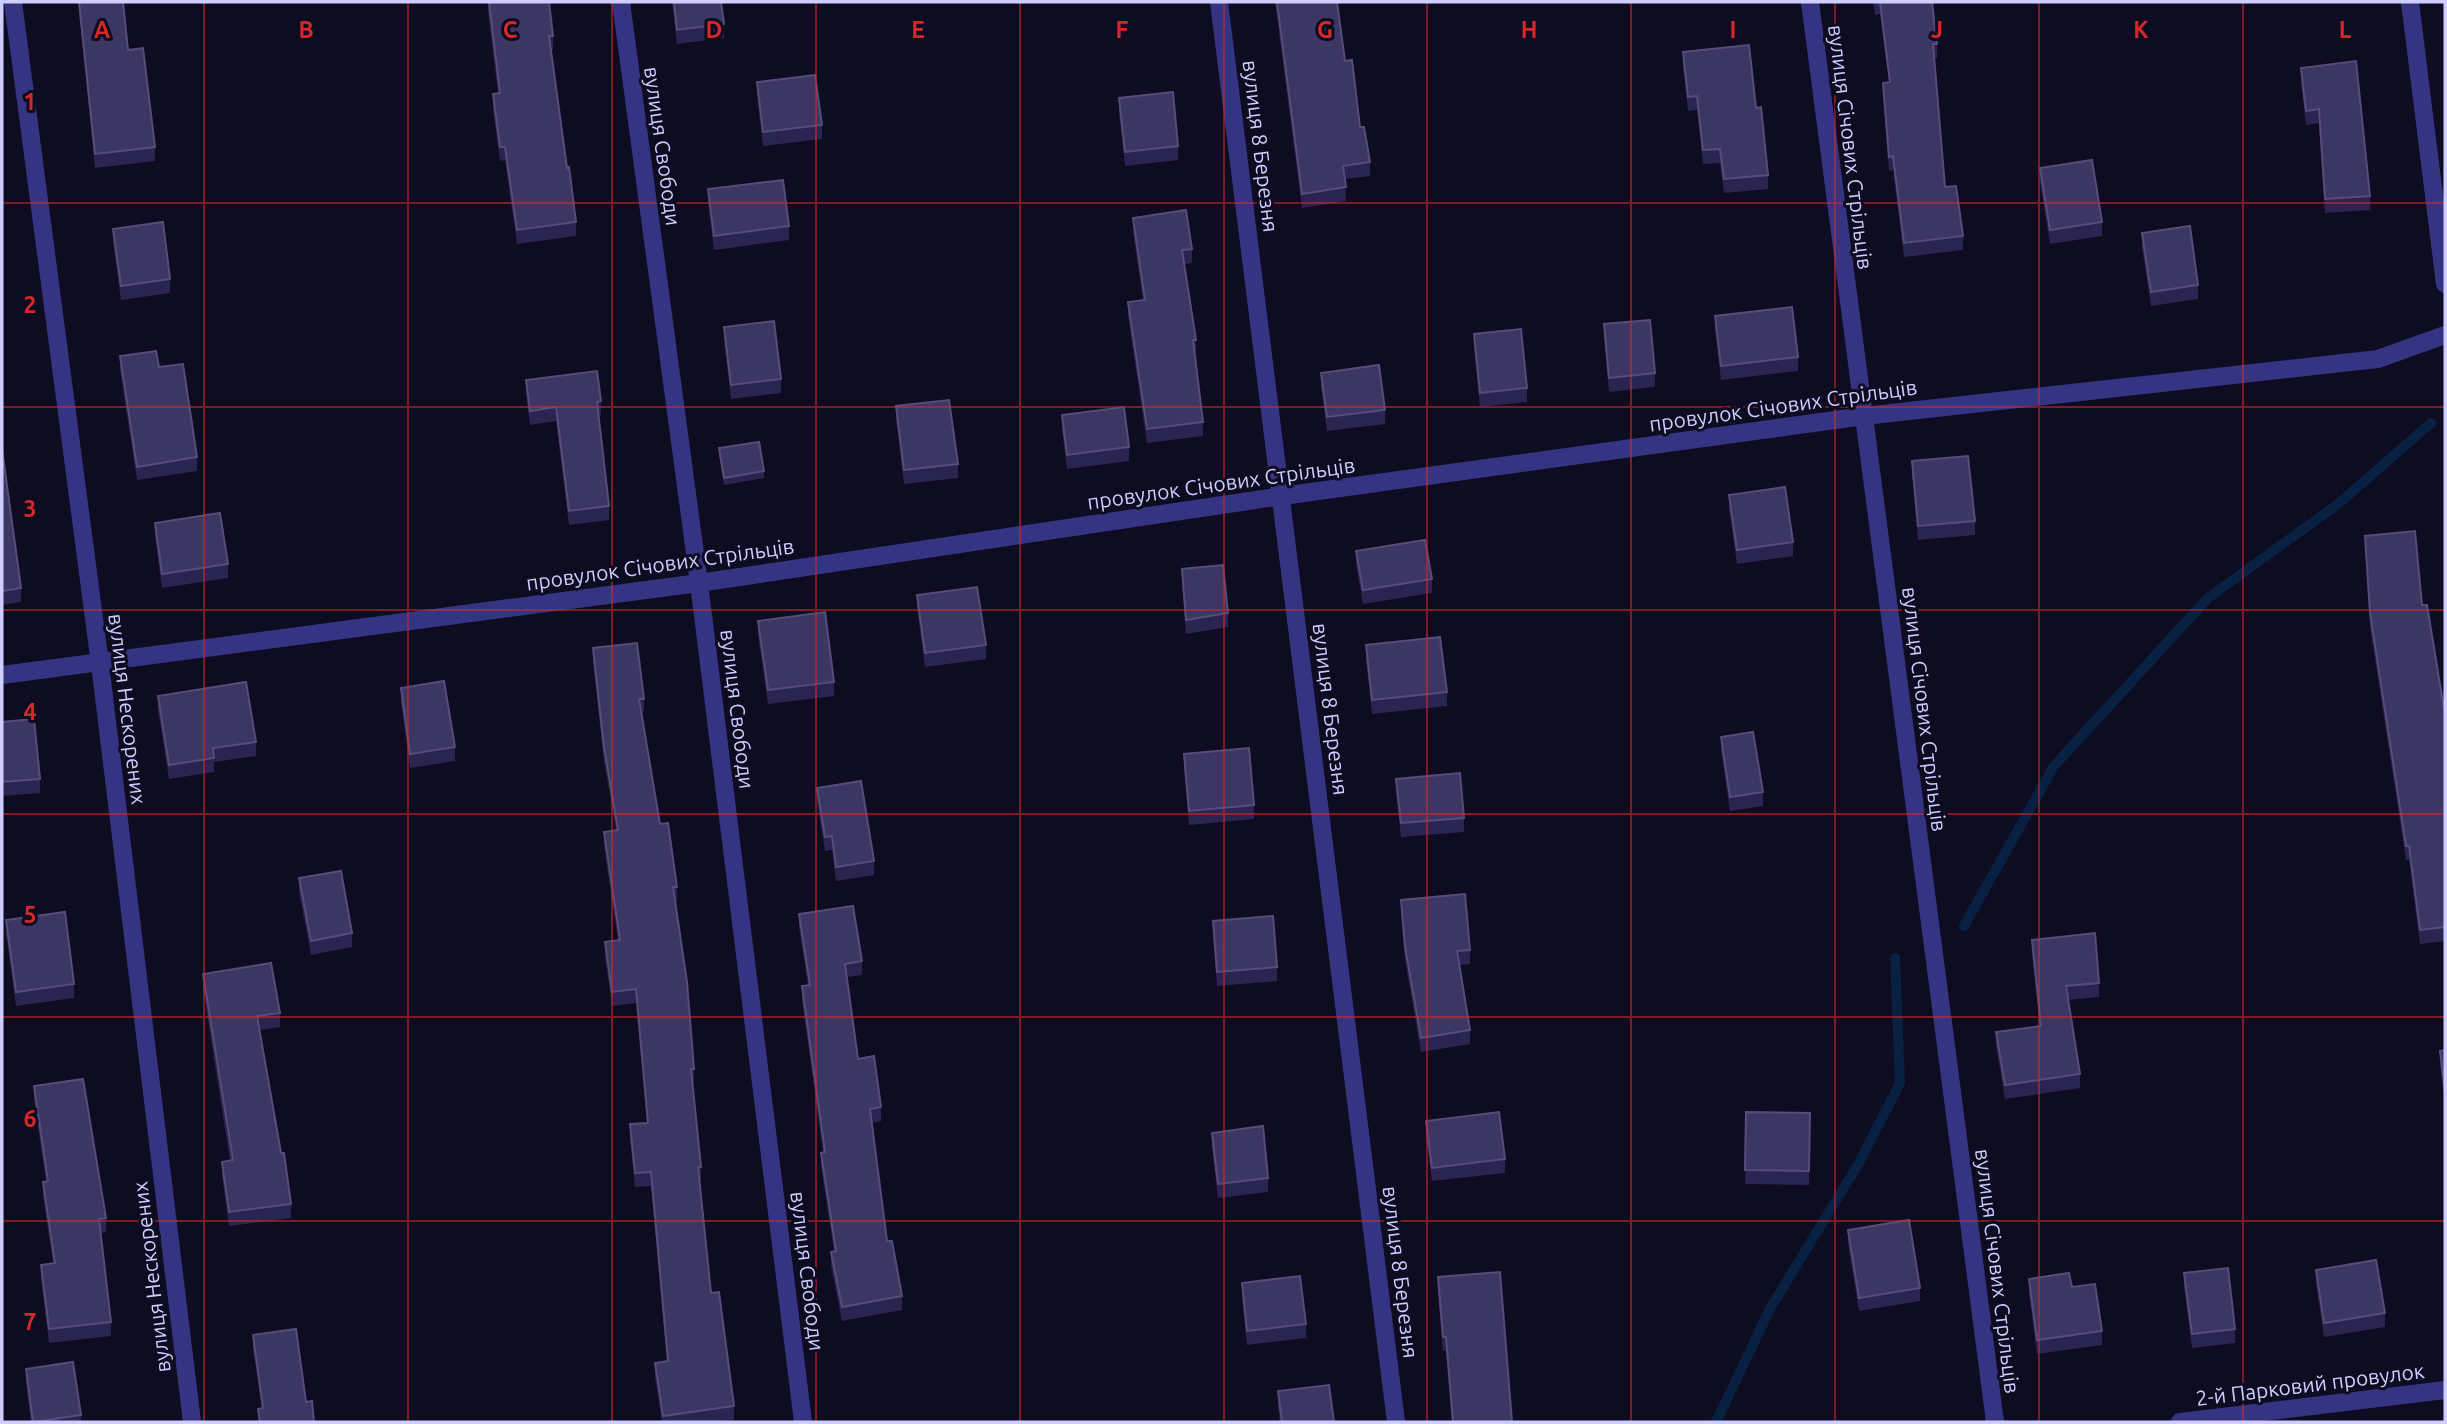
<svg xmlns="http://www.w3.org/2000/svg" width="2447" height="1424" font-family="Ubuntu,sans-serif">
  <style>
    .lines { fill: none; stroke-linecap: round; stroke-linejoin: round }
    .stream { stroke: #082143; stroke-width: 10 }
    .minor { stroke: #343483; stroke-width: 18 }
    .wall { fill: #2a2450 }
    .building { fill: #3c3663; stroke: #534d7b; stroke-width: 2 }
    .grid { fill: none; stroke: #d62828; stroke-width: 2; stroke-opacity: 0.55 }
    .labels { text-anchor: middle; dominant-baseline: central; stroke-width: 6; stroke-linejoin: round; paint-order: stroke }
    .street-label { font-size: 21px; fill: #cfccff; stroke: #0e0c21 }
    .grid-label { font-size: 23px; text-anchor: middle; font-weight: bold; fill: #d62828; stroke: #0e0c21; stroke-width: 6; stroke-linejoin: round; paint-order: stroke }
  </style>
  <rect width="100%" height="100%" fill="#0e0c21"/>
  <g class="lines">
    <g class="stream">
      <polyline points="1964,926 2054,766 2208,598 2338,504 2431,423"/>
      <polyline points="1716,1422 1771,1307 1859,1163 1900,1083 1895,958"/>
    </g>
    <g class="minor">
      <polyline points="13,2 100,664 192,1422"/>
      <polyline points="621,2 699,583 803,1422"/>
      <polyline points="1219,2 1396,1422"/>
      <polyline points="1810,2 1995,1422"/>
      <polyline points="2410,2 2445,284"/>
      <polyline points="2,675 699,583 1282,496 1864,416 2378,359 2445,335"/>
      <polyline points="2180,1422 2445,1390"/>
    </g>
  </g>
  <g class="wall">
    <polygon points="78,2 123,2 128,50 155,147 155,161 95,168"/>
    <polygon points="488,2 553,36 553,50 551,50 567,168 576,222 576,236 517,244 505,160 500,161 493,108 493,94 498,93 488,12"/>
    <polygon points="672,2 721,2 724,24 724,38 677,44"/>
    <polygon points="1275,2 1337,2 1345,61 1360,127 1370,162 1370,176 1345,179 1346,201 1302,208"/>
    <polygon points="1873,2 1932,2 1937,44 1937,58 1934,58 1945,187 1963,236 1963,250 1904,257 1893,170 1889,171 1883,97 1883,83 1889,82 1880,14 1875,15"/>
    <polygon points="1683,52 1756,108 1768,175 1768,189 1724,193 1720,163 1703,164 1697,110 1688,111 1683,66"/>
    <polygon points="2301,68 2370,196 2370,210 2325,213 2319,123 2306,125 2301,82"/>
    <polygon points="757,82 822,125 822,139 763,146 757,96"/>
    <polygon points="1119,98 1178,146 1178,160 1125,166 1119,112"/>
    <polygon points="2040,168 2102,222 2102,236 2050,244 2040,182"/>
    <polygon points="708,189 789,226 789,240 714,250 708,203"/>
    <polygon points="1133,218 1192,249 1192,263 1184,264 1196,340 1196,354 1195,354 1203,422 1203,436 1147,443 1128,316 1128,302 1143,300 1133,232"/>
    <polygon points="113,229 170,279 170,293 121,300 113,243"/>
    <polygon points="2142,233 2198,285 2198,299 2151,306 2142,247"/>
    <polygon points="1715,316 1798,357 1798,371 1721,380 1715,330"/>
    <polygon points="1604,324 1655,373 1655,387 1609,392 1604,338"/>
    <polygon points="724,327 781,379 781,393 731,399 724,341"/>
    <polygon points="1474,334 1527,388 1527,402 1480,407 1474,348"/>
    <polygon points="120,356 159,367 197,457 197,471 137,480 120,370"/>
    <polygon points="1321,373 1385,410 1385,424 1327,431 1321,387"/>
    <polygon points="526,380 601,401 601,415 598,416 609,506 609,520 569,525 556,421 530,425 526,394"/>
    <polygon points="896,406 958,464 958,478 904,484 896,420"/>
    <polygon points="1062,415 1129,447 1129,461 1067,469 1062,429"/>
    <polygon points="719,448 764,471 764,478 724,485 719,455"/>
    <polygon points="2,449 21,588 21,602 2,605"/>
    <polygon points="1912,461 1975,521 1975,535 1918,540 1912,475"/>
    <polygon points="1729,495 1793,542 1793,556 1737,564 1729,509"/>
    <polygon points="155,523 228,564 228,578 162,588 155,537"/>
    <polygon points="2365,536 2422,605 2445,715 2445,941 2420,944 2409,860 2406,860 2370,627"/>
    <polygon points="1356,551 1432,579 1432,593 1363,604 1356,565"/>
    <polygon points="1182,569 1228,613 1228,627 1186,634 1182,583"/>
    <polygon points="917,595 986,645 986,659 925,667 917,609"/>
    <polygon points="758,621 834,682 834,696 768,704 758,635"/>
    <polygon points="1366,645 1447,692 1447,706 1372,714 1366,659"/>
    <polygon points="593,648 644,699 644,712 641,713 660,824 677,887 677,901 675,901 694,1069 694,1083 693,1083 701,1167 701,1181 700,1181 711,1293 734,1406 734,1420 717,1422 662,1422 655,1377 655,1363 667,1361 651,1186 635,1187 630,1138 630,1124 647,1123 636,1003 612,1006 605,956 605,942 618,940 604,846 604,832 616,830 604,761 593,662"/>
    <polygon points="401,688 455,747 455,761 410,768 401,702"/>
    <polygon points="158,696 256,742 256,756 214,762 214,772 169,779 158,710"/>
    <polygon points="2,722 40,779 40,793 2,796"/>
    <polygon points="1721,737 1763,792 1763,806 1730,811 1721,751"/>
    <polygon points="1184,754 1254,805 1254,819 1189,825 1184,768"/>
    <polygon points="1396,779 1464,818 1464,832 1401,837 1396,793"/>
    <polygon points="817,788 874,861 874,875 836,881 832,850 825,851 817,802"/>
    <polygon points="299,878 352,933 352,947 311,955 299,892"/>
    <polygon points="1401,900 1470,950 1470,964 1460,965 1470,1030 1470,1044 1421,1052 1405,960 1401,914"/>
    <polygon points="799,914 862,961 862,975 847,977 858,1059 881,1107 881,1121 871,1123 887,1241 902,1296 902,1310 842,1321 831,1266 831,1252 834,1251 821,1166 821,1153 823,1152 802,1000 802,986 808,985 799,927"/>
    <polygon points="6,920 74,984 74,998 16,1006 6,934"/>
    <polygon points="1213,921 1277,967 1277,981 1217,986 1213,935"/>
    <polygon points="2032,940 2099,983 2099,997 2068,1000 2080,1074 2080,1088 2005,1099 1996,1046 1996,1032 2040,1026 2032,954"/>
    <polygon points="203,974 280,1013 280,1027 260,1030 291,1204 291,1218 229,1226 222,1176 222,1162 230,1161 203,988"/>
    <polygon points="2445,1050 2445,1105 2440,1065 2440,1051"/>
    <polygon points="34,1086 106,1218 106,1232 101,1233 111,1322 111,1336 49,1343 41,1279 41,1265 53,1263 43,1196 43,1182 46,1181 34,1100"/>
    <polygon points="1746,1112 1810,1113 1809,1185 1745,1184"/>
    <polygon points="1426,1121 1505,1159 1505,1173 1432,1181 1426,1135"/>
    <polygon points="1212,1133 1268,1178 1268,1192 1218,1198 1212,1147"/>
    <polygon points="1848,1230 1920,1288 1920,1301 1859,1311 1848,1244"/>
    <polygon points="2316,1270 2385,1313 2385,1327 2324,1337 2316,1284"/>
    <polygon points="2184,1273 2235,1329 2235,1343 2192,1348 2184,1287"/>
    <polygon points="1438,1277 1512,1422 1452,1422 1446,1351 1443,1351 1438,1291"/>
    <polygon points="2029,1279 2072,1287 2102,1331 2102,1345 2037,1354 2029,1293"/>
    <polygon points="1242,1283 1306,1324 1306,1338 1247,1345 1242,1297"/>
    <polygon points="253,1335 306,1402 314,1422 258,1422 258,1409 262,1408 253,1349"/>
    <polygon points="26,1369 81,1415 81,1422 31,1422 26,1383"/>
    <polygon points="1278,1391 1334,1422 1280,1422 1278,1405"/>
  </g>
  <g class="building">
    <polygon points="79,2 123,2 128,50 143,48 155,147 95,154"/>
    <polygon points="489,2 549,2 553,36 549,36 567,168 569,167 576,222 517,230 505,147 500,147 493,94 500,93"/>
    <polygon points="674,2 721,2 724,24 677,30"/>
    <polygon points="1277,2 1337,2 1345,61 1352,60 1360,127 1364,127 1370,162 1343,166 1346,187 1302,194"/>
    <polygon points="1880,2 1932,2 1937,44 1933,44 1945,187 1956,186 1963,236 1904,243 1893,156 1889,157 1883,83 1890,82"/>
    <polygon points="1749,45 1756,108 1761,107 1768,175 1724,179 1720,149 1703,150 1697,96 1688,97 1683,52"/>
    <polygon points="2356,61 2370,196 2325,199 2319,109 2306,111 2301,68"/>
    <polygon points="815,75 822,125 763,132 757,82"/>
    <polygon points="1173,92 1178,146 1125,152 1119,98"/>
    <polygon points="2092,160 2102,222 2050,230 2040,168"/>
    <polygon points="783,180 789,226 714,236 708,189"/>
    <polygon points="1186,210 1192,249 1182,250 1196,340 1193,340 1203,422 1147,429 1128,302 1145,300 1133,218"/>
    <polygon points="163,222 170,279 121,286 113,229"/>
    <polygon points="2190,226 2198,285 2151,292 2142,233"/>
    <polygon points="1792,307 1798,357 1721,366 1715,316"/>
    <polygon points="1650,320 1655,373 1609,378 1604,324"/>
    <polygon points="774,321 781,379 731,385 724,327"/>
    <polygon points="1521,329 1527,388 1480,393 1474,334"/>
    <polygon points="156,351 159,367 183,364 197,457 137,467 120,356"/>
    <polygon points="1379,365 1385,410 1327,417 1321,373"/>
    <polygon points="597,371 601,401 597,402 609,506 569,511 556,407 530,411 526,380"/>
    <polygon points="949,400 958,464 904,470 896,406"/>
    <polygon points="1124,407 1129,447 1067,455 1062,415"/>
    <polygon points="759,442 764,471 724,478 719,448"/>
    <polygon points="2,449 21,588 2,591"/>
    <polygon points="1968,456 1975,521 1918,526 1912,461"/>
    <polygon points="1785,487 1793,542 1737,550 1729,495"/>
    <polygon points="220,513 228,564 162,574 155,523"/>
    <polygon points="2415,531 2422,605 2427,605 2445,715 2445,927 2420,930 2409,846 2406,846 2370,613 2365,536"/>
    <polygon points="1425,540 1432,579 1363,590 1356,551"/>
    <polygon points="1223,565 1228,613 1186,620 1182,569"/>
    <polygon points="977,587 986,645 925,653 917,595"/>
    <polygon points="825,612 834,682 768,690 758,621"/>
    <polygon points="1440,637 1447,692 1372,700 1366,645"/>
    <polygon points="637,643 644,699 639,699 660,824 668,823 677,887 673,887 687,982 694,1069 691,1069 701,1167 698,1167 711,1293 719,1292 734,1406 663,1416 655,1363 668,1361 651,1172 635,1173 630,1124 648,1123 636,989 612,992 605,942 620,940 604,832 618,830 604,747 593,648"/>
    <polygon points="444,681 455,747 410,754 401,688"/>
    <polygon points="246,682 256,742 213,748 214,758 169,765 158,696"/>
    <polygon points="34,719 40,779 2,782 2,722"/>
    <polygon points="1753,732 1763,792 1730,797 1721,737"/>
    <polygon points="1249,748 1254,805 1189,811 1184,754"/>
    <polygon points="1460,773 1464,818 1401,823 1396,779"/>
    <polygon points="861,781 874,861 836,867 832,836 825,837 817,788"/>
    <polygon points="341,871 352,933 311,941 299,878"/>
    <polygon points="1465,894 1470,950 1457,951 1470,1030 1421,1038 1405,946 1401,900"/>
    <polygon points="853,906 862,961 845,964 858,1059 874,1056 881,1107 870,1109 887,1241 892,1241 902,1296 842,1307 831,1252 836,1251 821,1153 825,1152 802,986 810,985 799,914"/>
    <polygon points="65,912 74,984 16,992 6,920"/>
    <polygon points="1273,916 1277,967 1217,972 1213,921"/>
    <polygon points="2095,933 2099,983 2066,986 2080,1074 2005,1085 1996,1032 2041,1026 2032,940"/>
    <polygon points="271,963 280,1013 257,1016 281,1153 284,1153 291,1204 229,1212 222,1162 233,1160 203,974"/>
    <polygon points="2445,1050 2445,1091 2440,1051"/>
    <polygon points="83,1079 106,1218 99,1219 111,1322 49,1329 41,1265 55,1263 43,1182 48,1181 34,1086"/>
    <polygon points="1499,1112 1505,1159 1432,1168 1426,1121"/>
    <polygon points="1746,1112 1810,1113 1809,1171 1745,1170"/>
    <polygon points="1263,1126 1268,1178 1218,1184 1212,1133"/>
    <polygon points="1909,1220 1920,1288 1859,1298 1848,1230"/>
    <polygon points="2376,1260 2385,1313 2324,1323 2316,1270"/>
    <polygon points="2228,1268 2235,1329 2192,1334 2184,1273"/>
    <polygon points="1500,1272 1512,1422 1453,1422 1446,1337 1443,1337 1438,1277"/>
    <polygon points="2069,1273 2072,1287 2095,1284 2102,1331 2037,1340 2029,1279"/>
    <polygon points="1300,1276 1306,1324 1247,1331 1242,1283"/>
    <polygon points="296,1329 306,1402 312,1401 314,1422 260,1422 258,1409 263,1408 253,1335"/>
    <polygon points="73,1362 81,1415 33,1422 26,1369"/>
    <polygon points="1329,1385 1334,1422 1282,1422 1278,1391"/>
  </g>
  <path class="grid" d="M204 2V1422M408 2V1422M612 2V1422M816 2V1422M1020 2V1422M1224 2V1422M1427 2V1422M1631 2V1422M1835 2V1422M2039 2V1422M2243 2V1422M2 203H2445M2 407H2445M2 610H2445M2 814H2445M2 1017H2445M2 1221H2445"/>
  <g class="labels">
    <g class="street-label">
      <text transform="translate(663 146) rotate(82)">вулиця Свободи</text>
      <text transform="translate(1261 146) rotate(83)">вулиця 8 Березня</text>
      <text transform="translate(1851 147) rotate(83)">вулиця Січових Стрільців</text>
      <text transform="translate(1783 405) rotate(-8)">провулок Січових Стрільців</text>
      <text transform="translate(1221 483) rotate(-8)">провулок Січових Стрільців</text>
      <text transform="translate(660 564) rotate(-8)">провулок Січових Стрільців</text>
      <text transform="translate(128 709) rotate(83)">вулиця Нескорених</text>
      <text transform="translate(738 709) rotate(83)">вулиця Свободи</text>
      <text transform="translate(1331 709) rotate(83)">вулиця 8 Березня</text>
      <text transform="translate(1925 709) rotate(83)">вулиця Січових Стрільців</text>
      <text transform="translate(808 1271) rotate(83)">вулиця Свободи</text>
      <text transform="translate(1998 1271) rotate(83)">вулиця Січових Стрільців</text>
      <text transform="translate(1401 1272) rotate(83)">вулиця 8 Березня</text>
      <text transform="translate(151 1277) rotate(-97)">вулиця Нескорених</text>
      <text transform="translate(2310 1384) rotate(-7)">2-й Парковий провулок</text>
    </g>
  </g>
  <g class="grid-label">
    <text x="102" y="38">A</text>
    <text x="306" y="38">B</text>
    <text x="510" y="38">C</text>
    <text x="714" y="38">D</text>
    <text x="918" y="38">E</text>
    <text x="1122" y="38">F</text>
    <text x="1325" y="38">G</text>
    <text x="1529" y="38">H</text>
    <text x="1733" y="38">I</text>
    <text x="1937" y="38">J</text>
    <text x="2141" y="38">K</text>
    <text x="2345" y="38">L</text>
    <text x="30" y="110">1</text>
    <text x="30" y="313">2</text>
    <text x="30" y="517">3</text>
    <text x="30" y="720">4</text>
    <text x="30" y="923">5</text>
    <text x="30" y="1127">6</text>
    <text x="30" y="1330">7</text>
  </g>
  <rect width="2447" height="1424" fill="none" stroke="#cfccff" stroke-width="7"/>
</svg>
